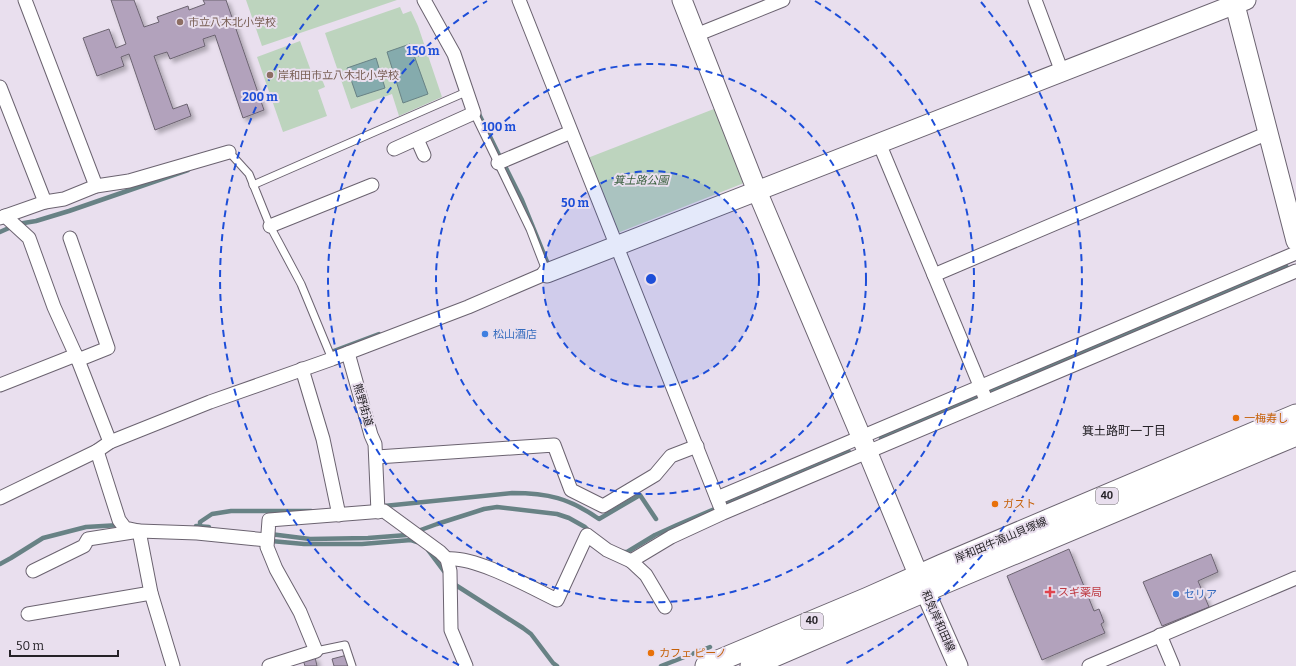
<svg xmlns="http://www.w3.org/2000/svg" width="1296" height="666" font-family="Bitter,'Noto Sans JP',serif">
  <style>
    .green { fill: #bdd4be }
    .water { fill: #85abad; stroke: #688285 }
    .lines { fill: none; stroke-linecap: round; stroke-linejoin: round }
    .stream { stroke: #688285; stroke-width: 4.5 }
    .building { fill: #b2a2bc; stroke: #6c6471; filter: url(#shadow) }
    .lane-casing { stroke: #6b6370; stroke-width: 9 }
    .street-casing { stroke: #6b6370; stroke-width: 15 }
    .secondary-casing { stroke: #6b6370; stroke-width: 21 }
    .primary-casing { stroke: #6b6370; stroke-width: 23 }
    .lane { stroke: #fff; stroke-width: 7 }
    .street { stroke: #fff; stroke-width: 13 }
    .secondary { stroke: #fff; stroke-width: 19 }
    .primary { stroke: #fff; stroke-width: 21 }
    .ring { fill: none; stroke: #1d4ed8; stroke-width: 2; stroke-dasharray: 7 5 }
    .education-dot { fill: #8d6e63; stroke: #e9dfee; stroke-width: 1.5 }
    .shop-dot { fill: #3f7fe0; stroke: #e9dfee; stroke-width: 1.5 }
    .food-dot { fill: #e8710a; stroke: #e9dfee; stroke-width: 1.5 }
    .health-dot { fill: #e0444e; stroke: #e9dfee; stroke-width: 1.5 }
    .labels { text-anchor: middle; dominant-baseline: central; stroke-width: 4; stroke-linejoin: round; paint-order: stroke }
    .shield { fill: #e9dfee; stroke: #605b63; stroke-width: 1 }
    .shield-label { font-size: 10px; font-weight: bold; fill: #252227 }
    .education-label { font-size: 11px; fill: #785e54; stroke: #e9dfee; text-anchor: start }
    .park-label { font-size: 11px; font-style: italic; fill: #385e3c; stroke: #e9dfee }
    .shop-label { font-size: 11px; fill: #366cbe; stroke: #e9dfee; text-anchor: start }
    .street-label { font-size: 11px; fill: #252227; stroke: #e9dfee }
    .food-label { font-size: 11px; fill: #c56008; stroke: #e9dfee; text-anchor: start }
    .health-label { font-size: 11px; fill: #be3a42; stroke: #e9dfee; text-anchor: start }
    .neighbourhood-label { font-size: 12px; fill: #252227; stroke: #e9dfee }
    .centre { fill: #1d4ed8; stroke: #e9dfee; stroke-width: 2 }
    .ring-label { font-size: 12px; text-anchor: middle; font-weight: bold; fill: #1d4ed8; stroke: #e9dfee; stroke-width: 4; stroke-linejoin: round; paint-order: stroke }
  </style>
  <defs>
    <filter id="shadow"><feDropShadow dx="3.5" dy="3.5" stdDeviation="2" flood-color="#0004"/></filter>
  </defs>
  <rect width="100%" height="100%" fill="#e9dfee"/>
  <g class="green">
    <polygon points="246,0 397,0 262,46"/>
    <polygon points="400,7 403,14 411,11 418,26 442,97 399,116 392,94 351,109 325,33"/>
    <polygon points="300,41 311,71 318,69 325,87 318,90 327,116 283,132 257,57"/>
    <polygon points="719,107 744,183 620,232 615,231 585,159"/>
  </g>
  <g class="water">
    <polygon points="410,44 428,94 403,103 387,52"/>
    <polygon points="376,58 385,88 357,97 347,68"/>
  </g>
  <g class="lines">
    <g class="stream">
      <polyline points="477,110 499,155"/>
      <polyline points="505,166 522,200 548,264"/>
      <polyline points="0,232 18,224 36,221 69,211 188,170"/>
      <polyline points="331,352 379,334"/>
      <polyline points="881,438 1286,266"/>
      <path d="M384 506 512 493C548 493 569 498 599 519L640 495 656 519"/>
      <polyline points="196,526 209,527"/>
      <polyline points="200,526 200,522 212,514 231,511 311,511"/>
      <polyline points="270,534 310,539 368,538 407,535 437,524 484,509 497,507 557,514 569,518 585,527 590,532"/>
      <polyline points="271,541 304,544 362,544 411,540 417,542"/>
      <polyline points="428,550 446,574"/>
      <polyline points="621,552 627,552 655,535 677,525 849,452"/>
      <polyline points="0,564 11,558 43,538 86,527 120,525"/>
      <polyline points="454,584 523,628 531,634 553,663 557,666"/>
      <polyline points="661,666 710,647"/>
    </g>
  </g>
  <g class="building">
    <polygon points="111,0 134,0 144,27 159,22 157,17 188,6 189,10 205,4 203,0 226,0 264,110 243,118 215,35 203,39 205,46 170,59 167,52 154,56 173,109 187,104 191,116 155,130 129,54 121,57 124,66 97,76 83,38 109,29 116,48 126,44"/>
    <polygon points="1069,549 1094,611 1099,609 1104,622 1101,624 1105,633 1042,660 1007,576"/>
    <polygon points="1211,554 1218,572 1198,581 1209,607 1162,626 1143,582"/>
    <polygon points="347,655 350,666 334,666 332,659"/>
    <polygon points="315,657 317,666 305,666 303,660"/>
  </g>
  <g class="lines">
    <defs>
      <g id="lane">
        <polyline points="474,113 530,229 547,273"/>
        <polyline points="229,152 249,174 270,226 301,284 332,359"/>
        <polyline points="253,185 466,92"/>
        <polyline points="316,651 345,645 352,666"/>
      </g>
      <g id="street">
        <polyline points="25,0 96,186"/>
        <polyline points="519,0 720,506"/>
        <polyline points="1035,0 1062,72"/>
        <polyline points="696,35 783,0"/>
        <polyline points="0,87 45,202"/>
        <polyline points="417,139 424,155"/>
        <polyline points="879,143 984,395"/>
        <polyline points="394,149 474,113 454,54 424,0"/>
        <polyline points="498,163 571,132"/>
        <polyline points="5,216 29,238 54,307 78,360 110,442"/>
        <polyline points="0,218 45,202 64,199 96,186 129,181 229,152"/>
        <polyline points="270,226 372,185"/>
        <polyline points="70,238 108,348 78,360"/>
        <polyline points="934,275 1268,133"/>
        <polyline points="348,353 371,435 375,444 378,512"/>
        <polyline points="302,369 323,439 339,515"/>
        <polyline points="0,385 76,355"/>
        <polyline points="97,451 119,520 125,528 139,531 151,593 173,666"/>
        <polyline points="377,457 554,445 571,490 603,506 655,475 671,456 697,446"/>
        <polyline points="0,498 97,451 110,442 210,402 332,359 468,307 547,273"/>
        <polyline points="717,498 1296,253"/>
        <path d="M447 559C475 556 530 587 557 600L587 535 607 550 631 561"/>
        <polyline points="33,571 84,546 88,539 139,531 197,533 267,540"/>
        <polyline points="665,607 646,575 631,561 671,537 723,513 1296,271"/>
        <polyline points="28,614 151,593"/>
        <polyline points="1160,635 1173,666"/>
        <polyline points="269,666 316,651 300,612 276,569 267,547 269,520 384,511 440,552 447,559 450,571 451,630 466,666"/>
        <polyline points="1089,666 1296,578"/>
      </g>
      <g id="secondary">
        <polyline points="682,0 757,191 868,453 925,591 958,666"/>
        <polyline points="1235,5 1296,241"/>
        <polyline points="547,273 1246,0"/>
      </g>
      <g id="primary">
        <polyline points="706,666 868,598 942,565 1296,415"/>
        <polyline points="751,666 925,591 1296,435"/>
      </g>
    </defs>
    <use href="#lane" class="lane-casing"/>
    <use href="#street" class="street-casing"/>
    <use href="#secondary" class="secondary-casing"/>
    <use href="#primary" class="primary-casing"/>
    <use href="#lane" class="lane"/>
    <use href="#street" class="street"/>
    <use href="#secondary" class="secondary"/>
    <use href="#primary" class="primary"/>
  </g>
  <circle cx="651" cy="279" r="108" fill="#1d4ed8" fill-opacity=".12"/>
  <g class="ring">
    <circle cx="651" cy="279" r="108"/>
    <circle cx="651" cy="279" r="215"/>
    <path d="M815 1A323 323 0 1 1 487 1"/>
    <path d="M459 665A431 431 0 0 1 321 2M981 2A431 431 0 0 1 843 665"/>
  </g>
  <g class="education-dot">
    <circle cx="180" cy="22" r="4"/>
    <circle cx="270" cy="75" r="4"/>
  </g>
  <g class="shop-dot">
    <circle cx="485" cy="334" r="4"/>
    <circle cx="1176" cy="594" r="4"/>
  </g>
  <g class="food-dot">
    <circle cx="1236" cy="418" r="4"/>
    <circle cx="995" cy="504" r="4"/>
    <circle cx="651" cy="653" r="4"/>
  </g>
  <path class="health-dot" d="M1048 586h4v4h4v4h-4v4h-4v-4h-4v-4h4z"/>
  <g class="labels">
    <g class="shield">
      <rect x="1096" y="488" width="22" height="16" rx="3"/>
      <rect x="801" y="613" width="22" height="16" rx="3"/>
    </g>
    <g class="shield-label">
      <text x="1107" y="496">40</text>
      <text x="812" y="621">40</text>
    </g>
    <g class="education-label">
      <text x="188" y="22">市立八木北小学校</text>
      <text x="278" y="75">岸和田市立八木北小学校</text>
    </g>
    <g class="park-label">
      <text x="641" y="180">箕土路公園</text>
    </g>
    <g class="shop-label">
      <text x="493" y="334">松山酒店</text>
      <text x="1184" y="594">セリア</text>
    </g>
    <g class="street-label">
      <text transform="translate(363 405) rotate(74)">熊野街道</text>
      <text transform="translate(1001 540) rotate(-23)">岸和田牛滝山貝塚線</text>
      <text transform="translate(938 621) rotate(66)">和気岸和田線</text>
    </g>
    <g class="food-label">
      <text x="1244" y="418">一梅寿し</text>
      <text x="1003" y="504">ガスト</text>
      <text x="659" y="653">カフェ ピーノ</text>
    </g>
    <g class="health-label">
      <text x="1058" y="592">スギ薬局</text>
    </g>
    <g class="neighbourhood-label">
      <text x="1124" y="431">箕土路町一丁目</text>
    </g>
  </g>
  <circle cx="651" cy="279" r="6" class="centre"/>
  <g class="ring-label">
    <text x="423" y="55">150 m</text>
    <text x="260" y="101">200 m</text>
    <text x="499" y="131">100 m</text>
    <text x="575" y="207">50 m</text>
  </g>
  <path d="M10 650v6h108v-6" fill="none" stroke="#252227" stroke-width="2"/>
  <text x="16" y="650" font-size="12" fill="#252227" stroke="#e9dfee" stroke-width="3" paint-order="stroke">50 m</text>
</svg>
